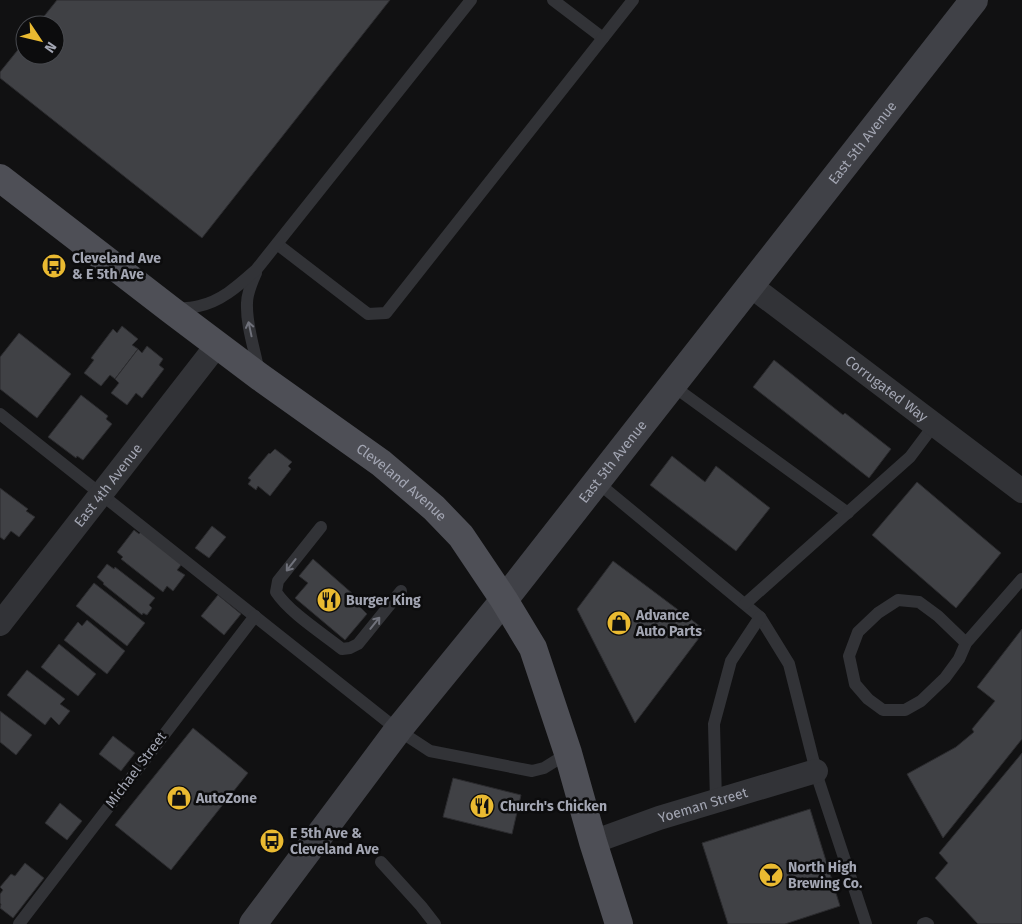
<svg xmlns="http://www.w3.org/2000/svg" width="1022" height="924" font-family="'Fira Sans',sans-serif">
  <style>
    .building { fill: #404145; stroke: #2b2b2e }
    .lines { fill: none; stroke-linecap: round; stroke-linejoin: round }
    .service { stroke: #323337; stroke-width: 12 }
    .minor { stroke: #323337; stroke-width: 24 }
    .secondary { stroke: #404147; stroke-width: 28 }
    .primary { stroke: #4e4f56; stroke-width: 28 }
    .oneway { stroke: #70727b }
    .labels { text-anchor: middle; dominant-baseline: central; stroke-width: 5; stroke-linejoin: round; paint-order: stroke }
    .street-label { font-size: 14px; fill: #a3a6b3; stroke: #0c0c0d }
    .poi-label { font-size: 14px; font-weight: bold; fill: #a3a6b3; stroke: #0c0c0d; text-anchor: start }
  </style>
  <rect width="100%" height="100%" fill="#111112"/>
  <g class="building">
    <polygon points="57,0 390,0 202,238 0,78 0,72 25,41 25,55 55,55 55,25 37,25"/>
    <polygon points="122,326 138,339 132,345 138,349 115,379 110,375 101,386 84,373 94,360 91,358 113,329 117,333"/>
    <polygon points="19,333 71,374 37,418 0,389 0,357"/>
    <polygon points="147,346 163,359 159,365 164,369 142,398 136,393 127,405 111,393 119,383 115,379 138,349 142,353"/>
    <polygon points="774,360 843,415 845,413 891,449 869,478 753,387"/>
    <polygon points="81,395 108,416 106,419 112,424 83,460 77,456 76,458 48,437"/>
    <polygon points="275,449 292,462 288,466 291,469 270,496 258,486 256,490 248,484 251,480 248,478 269,453 270,454"/>
    <polygon points="672,456 705,482 716,466 770,508 736,551 650,485"/>
    <polygon points="917,482 1001,553 956,608 872,535"/>
    <polygon points="0,488 28,509 26,511 35,517 19,537 11,531 4,540 0,537"/>
    <polygon points="212,526 226,537 209,558 195,548"/>
    <polygon points="134,530 139,534 141,532 182,564 177,570 185,575 173,591 167,586 163,592 121,559 123,557 117,552"/>
    <polygon points="313,559 362,602 359,606 367,614 345,640 295,598 308,583 299,576"/>
    <polygon points="613,561 705,630 635,723 577,609"/>
    <polygon points="107,564 114,569 115,567 155,598 149,605 152,608 147,615 143,613 142,615 103,584 104,583 97,577"/>
    <polygon points="94,583 145,623 127,646 76,606"/>
    <polygon points="218,595 241,614 224,635 201,616"/>
    <polygon points="87,620 125,651 107,674 64,640 78,622 82,626"/>
    <polygon points="1022,629 1022,739 943,838 907,774 956,747 974,732 972,729 995,701 977,687"/>
    <polygon points="59,644 96,674 78,696 41,667"/>
    <polygon points="27,670 65,699 60,704 70,711 59,725 51,717 45,725 7,695"/>
    <polygon points="0,711 32,735 16,755 0,742"/>
    <polygon points="193,728 248,773 171,870 115,825"/>
    <polygon points="113,736 135,753 121,771 99,754"/>
    <polygon points="1022,753 1022,924 978,924 935,878 948,863 939,853"/>
    <polygon points="453,778 521,795 512,834 443,817"/>
    <polygon points="60,803 82,821 67,840 45,823"/>
    <polygon points="810,809 840,906 785,924 728,924 702,843"/>
    <polygon points="25,863 44,878 13,918 0,908 1,904 0,903 0,894 3,890 0,887 11,874 15,876"/>
  </g>
  <g class="lines">
    <g class="service">
      <polyline points="553,0 603,38"/>
      <polyline points="277,244 368,314 386,313 633,0"/>
      <path d="M256 273C252 282 247 293 247 303 246 326 255 350 259 373"/>
      <path d="M175 310C183 308 191 308 199 306 222 301 239 285 256 270L471 0"/>
      <polyline points="673,386 848,513"/>
      <polyline points="0,414 398,730 430,751 532,771 544,768 568,753"/>
      <polyline points="597,482 760,617 789,664 818,779 866,924"/>
      <path d="M321 527 278 581 276 592C290 613 322 633 342 649L350 648 358 644 401 591"/>
      <polyline points="745,604 910,457 934,425"/>
      <polyline points="966,643 938,616 919,602 898,600 878,613 858,632 849,656 855,684 868,699 883,710 905,710 921,701 945,678 959,659 966,643 1022,579"/>
      <polyline points="716,801 714,724 731,661 760,617"/>
      <polyline points="381,862 421,906 435,924"/>
      <polyline points="19,924 255,616"/>
      <polyline points="923,924 926,923 928,924"/>
    </g>
    <g class="minor">
      <path id="s1" d="M751 286 1022 491"/>
      <path id="s2" d="M0 624 217 345"/>
      <path id="s3" d="M593 842 659 818 816 771"/>
    </g>
    <path class="secondary" id="s4" d="M253 924 398 730 504 600 974 0"/>
    <path class="primary" id="s5" d="M0 178 171 310 260 377 381 463 434 508 461 536 504 600 533 648 568 753 593 842 619 924"/>
  </g>
  <defs><path id="oneway-shaft" d="M-6 0H5M1.5-3L5.5 0L1.5 3" fill="none" stroke-width="1.6" stroke-linecap="round" stroke-linejoin="round" transform="scale(1.25)"/></defs>
  <g class="oneway">
    <use href="#oneway-shaft" transform="translate(250 329) rotate(-102)"/>
    <use href="#oneway-shaft" transform="translate(291 565) rotate(128)"/>
    <use href="#oneway-shaft" transform="translate(375 623) rotate(-51)"/>
  </g>
  <defs>
    <symbol id="bus-disc" viewBox="-11 -11 22 22"><circle r="9.5" fill="#eaba31" stroke="#0c0c0d"/><path d="M-5-6H5V4H4V6H2V4H-2V6H-4V4H-5ZM-3.5-4V0h7V-4ZM-3.5 1.2v1.5H-2V1.2ZM2 1.2v1.5H3.5V1.2Z" fill="#111"/></symbol>
    <symbol id="restaurant-disc" viewBox="-11 -11 22 22"><circle r="9.5" fill="#eaba31" stroke="#0c0c0d"/><path d="M-5-6h1v4h1v-4h1v4h1v-4h1v5L-1.5 .5V6h-2V.5L-5-1ZM5-6V6H3V1.5H1.5Q1.5-4 5-6Z" fill="#111"/></symbol>
    <symbol id="shop-disc" viewBox="-11 -11 22 22"><circle r="9.5" fill="#eaba31" stroke="#0c0c0d"/><path d="M-5-2.5h2.3a2.7 3.5 0 0 1 5.4 0H5L5.5 6h-11ZM-1.5-2.5h3a1.5 2.3 0 0 0-3 0Z" fill="#111"/></symbol>
    <symbol id="bar-disc" viewBox="-11 -11 22 22"><circle r="9.5" fill="#eaba31" stroke="#0c0c0d"/><path d="M-6-5H6L.8 .8V4.5H3.5V6h-7V4.5H-.8V.8Z" fill="#111"/></symbol>
  </defs>
  <g fill-rule="evenodd">
    <use href="#bus-disc" x="40" y="252" width="28" height="28"/>
    <use href="#restaurant-disc" x="315" y="586" width="28" height="28"/>
    <use href="#shop-disc" x="605" y="609" width="28" height="28"/>
    <use href="#shop-disc" x="165" y="784" width="28" height="28"/>
    <use href="#restaurant-disc" x="468" y="792" width="28" height="28"/>
    <use href="#bus-disc" x="258" y="827" width="28" height="28"/>
    <use href="#bar-disc" x="757" y="861" width="28" height="28"/>
  </g>
  <g class="labels">
    <g class="street-label">
      <text stroke="none"><textPath href="#s4" startOffset="991">East 5th Avenue</textPath></text>
      <text stroke="none"><textPath href="#s1" startOffset="170">Corrugated Way</textPath></text>
      <text stroke="none"><textPath href="#s4" startOffset="586">East 5th Avenue</textPath></text>
      <text stroke="none"><textPath href="#s5" startOffset="504">Cleveland Avenue</textPath></text>
      <text stroke="none"><textPath href="#s2" startOffset="176">East 4th Avenue</textPath></text>
      <text transform="translate(136 770) rotate(-53)">Michael Street</text>
      <text stroke="none"><textPath href="#s3" startOffset="116">Yoeman Street</textPath></text>
    </g>
    <g class="poi-label">
      <text x="72" y="258">Cleveland Ave<tspan x="72" dy="16">&amp; E 5th Ave</tspan></text>
      <text x="346" y="600">Burger King</text>
      <text x="636" y="615">Advance<tspan x="636" dy="16">Auto Parts</tspan></text>
      <text x="196" y="798">AutoZone</text>
      <text x="500" y="806">Church's Chicken</text>
      <text x="290" y="833">E 5th Ave &amp;<tspan x="290" dy="16">Cleveland Ave</tspan></text>
      <text x="788" y="867">North High<tspan x="788" dy="16">Brewing Co.</tspan></text>
    </g>
  </g>
  <g transform="translate(40 40) rotate(125)"><circle r="24" fill="#0c0c0d" stroke="#484a4f"/>
  <path d="M0-4L9 19L0 12L-9 19Z" fill="#eaba31"/>
  <text y="-8" font-size="14" font-weight="bold" text-anchor="middle" fill="#a3a6b3">N</text>
  </g>
</svg>
